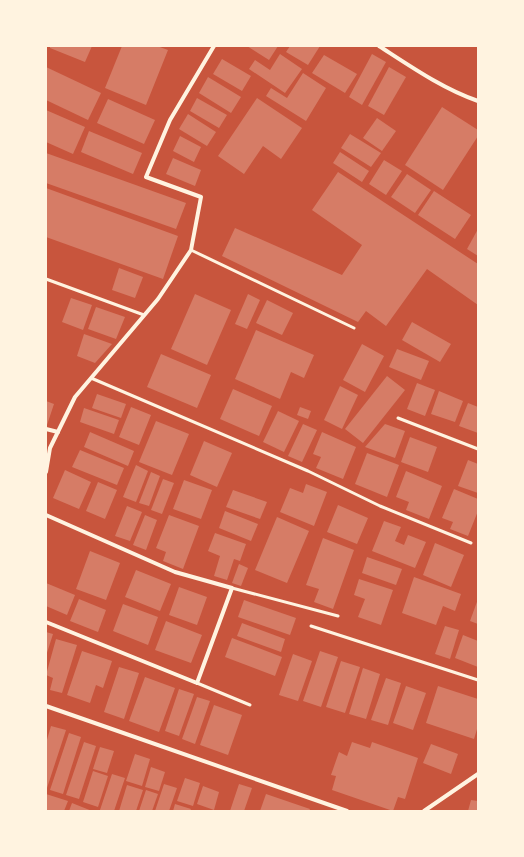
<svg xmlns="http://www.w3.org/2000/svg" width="524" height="857" font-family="Signika,sans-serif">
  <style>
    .building { fill: #d67c66 }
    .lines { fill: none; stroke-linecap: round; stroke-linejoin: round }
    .service { stroke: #fff3e0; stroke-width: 3 }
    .minor { stroke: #fff3e0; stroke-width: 4 }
  </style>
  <rect width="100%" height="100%" fill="#c8553d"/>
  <g class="building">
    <polygon points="50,46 92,46 85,62 50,48"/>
    <polygon points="122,46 157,46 168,50 146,105 105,88"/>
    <polygon points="247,46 278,46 269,60"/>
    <polygon points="290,46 320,46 308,65 286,52"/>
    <polygon points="280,54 302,69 285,93 249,69 255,60 270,70"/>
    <polygon points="372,54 386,62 362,105 349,97"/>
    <polygon points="324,55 357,74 345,93 312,73"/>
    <polygon points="222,59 251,76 242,91 213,74"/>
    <polygon points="46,67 101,93 88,120 46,100"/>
    <polygon points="389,67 406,77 384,115 368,106"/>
    <polygon points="303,73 326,88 306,121 266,96 271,88 287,98"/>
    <polygon points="208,77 241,97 231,113 199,93"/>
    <polygon points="197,98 227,115 219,128 190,111"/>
    <polygon points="257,98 302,128 281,159 263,146 244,174 218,156"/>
    <polygon points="108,99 155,120 144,144 97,123"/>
    <polygon points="442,107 478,130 478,136 443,190 405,165"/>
    <polygon points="46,110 85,127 73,154 46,142"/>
    <polygon points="188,114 216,132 207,146 179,129"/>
    <polygon points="377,118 396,131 382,151 363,138"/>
    <polygon points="89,131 142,153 133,174 81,152"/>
    <polygon points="350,134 381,153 371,167 341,148"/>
    <polygon points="180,136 201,147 194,162 173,151"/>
    <polygon points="340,152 369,171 362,182 333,163"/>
    <polygon points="46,153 186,203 176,229 46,183"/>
    <polygon points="173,158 201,170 195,186 166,174"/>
    <polygon points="384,160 402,171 386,195 369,184"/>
    <polygon points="338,172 478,264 478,305 427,269 386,326 366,311 358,322 222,256 235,228 342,275 362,245 312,210"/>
    <polygon points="407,174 431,190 415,213 391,197"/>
    <polygon points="46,188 178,236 163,279 46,237"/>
    <polygon points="434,191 471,215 455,239 418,215"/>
    <polygon points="478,229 478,256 467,249"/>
    <polygon points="119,268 143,277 135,298 112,290"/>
    <polygon points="195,294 231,310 207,365 171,349"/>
    <polygon points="248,294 260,300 247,329 235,324"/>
    <polygon points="71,298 92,305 83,330 62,322"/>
    <polygon points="267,300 293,313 282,335 256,323"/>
    <polygon points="96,307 125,317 116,339 88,329"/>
    <polygon points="412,322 451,344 440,362 402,340"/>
    <polygon points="256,330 314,355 304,378 291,372 280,399 235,379"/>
    <polygon points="84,334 112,344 95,363 77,356"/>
    <polygon points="362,344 384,356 365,392 343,380"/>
    <polygon points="397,349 429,361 421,380 389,367"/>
    <polygon points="161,354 211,375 197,408 147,387"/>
    <polygon points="387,376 405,390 363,443 345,429"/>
    <polygon points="417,383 435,390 425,416 407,409"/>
    <polygon points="340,386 358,395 342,429 324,420"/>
    <polygon points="233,389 272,406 259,436 220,419"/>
    <polygon points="439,391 463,401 455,422 431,414"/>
    <polygon points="97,394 126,404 121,418 92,408"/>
    <polygon points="46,401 54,404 47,425 46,424"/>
    <polygon points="468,403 478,407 478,433 459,426"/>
    <polygon points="131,407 151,415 139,445 119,437"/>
    <polygon points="300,407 311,411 308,419 297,415"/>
    <polygon points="84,408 119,420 114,434 80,422"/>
    <polygon points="278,411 299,421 284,452 263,442"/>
    <polygon points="156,421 189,434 172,475 139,462"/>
    <polygon points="303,424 317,430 302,462 288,456"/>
    <polygon points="385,424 405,431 395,458 365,447"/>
    <polygon points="90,432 134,451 128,466 84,447"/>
    <polygon points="322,432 356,447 343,479 316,468 321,457 313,454"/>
    <polygon points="410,437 437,447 428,472 401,462"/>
    <polygon points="204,441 232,453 217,487 190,475"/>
    <polygon points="80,450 124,468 117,485 72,467"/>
    <polygon points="367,453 399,465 387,497 355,484"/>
    <polygon points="468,460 478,464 478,493 458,486"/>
    <polygon points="136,465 148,471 136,502 123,497"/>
    <polygon points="65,470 91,482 79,509 53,498"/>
    <polygon points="406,471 442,486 429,519 406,510 409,502 396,497"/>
    <polygon points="151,472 160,476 149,506 139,503"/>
    <polygon points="163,479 174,483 162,514 151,510"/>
    <polygon points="184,480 212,490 201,519 173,509"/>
    <polygon points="98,482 117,490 105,519 86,511"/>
    <polygon points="306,484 327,492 314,526 280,512 290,488 303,493"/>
    <polygon points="454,489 478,499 478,511 468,536 450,529 453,522 442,518"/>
    <polygon points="233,490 267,502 260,519 226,507"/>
    <polygon points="338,505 368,518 357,544 327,532"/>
    <polygon points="127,506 142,512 130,541 115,536"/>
    <polygon points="225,511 258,524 251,541 219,528"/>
    <polygon points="145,515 157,520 146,550 133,545"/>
    <polygon points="169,515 199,526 183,569 163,561 166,552 156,548"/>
    <polygon points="277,517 309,531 287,583 255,570"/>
    <polygon points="384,521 401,527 395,541 404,545 408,535 426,542 415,568 372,551"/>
    <polygon points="215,533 246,544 240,561 234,559 227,580 214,576 220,556 208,551"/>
    <polygon points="323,538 354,550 333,609 314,602 319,589 306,585"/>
    <polygon points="435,543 464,555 451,587 423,575"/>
    <polygon points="90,551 120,563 106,600 76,589"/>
    <polygon points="367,557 402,569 396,585 362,573"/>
    <polygon points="239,564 248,568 241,586 232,583"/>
    <polygon points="136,570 171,584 160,611 125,597"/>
    <polygon points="414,577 461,594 455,611 443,606 436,625 402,613"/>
    <polygon points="359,579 393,590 381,625 358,617 365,599 354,595"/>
    <polygon points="46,583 75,595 67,615 46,606"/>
    <polygon points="179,587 207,597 197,625 169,615"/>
    <polygon points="79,599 106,610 98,632 70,621"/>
    <polygon points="478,599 478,624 470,621"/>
    <polygon points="244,600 296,618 290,635 238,617"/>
    <polygon points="123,604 158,617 148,645 113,631"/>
    <polygon points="166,621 202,635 191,663 155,650"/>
    <polygon points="242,623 285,639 281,652 237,636"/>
    <polygon points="445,626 459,630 450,659 435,654"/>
    <polygon points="46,632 53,634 46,656"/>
    <polygon points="463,635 478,641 478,667 455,658"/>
    <polygon points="232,638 282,657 275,676 225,657"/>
    <polygon points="56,639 77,645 62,693 50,690 53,678 46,675"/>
    <polygon points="82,651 112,661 103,688 96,685 90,703 67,695"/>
    <polygon points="320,651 338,657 321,707 303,701"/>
    <polygon points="293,654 312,661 298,701 279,695"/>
    <polygon points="341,661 360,667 345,713 326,707"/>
    <polygon points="119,667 139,673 124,719 104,712"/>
    <polygon points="363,668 380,674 366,719 349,714"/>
    <polygon points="145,677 175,688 159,732 129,721"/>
    <polygon points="386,678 401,683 388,725 371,720"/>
    <polygon points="406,686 426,693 413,730 393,723"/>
    <polygon points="438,686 478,699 478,726 474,739 426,723"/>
    <polygon points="179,689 194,694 179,736 165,731"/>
    <polygon points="197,697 210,701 195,744 182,739"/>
    <polygon points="214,705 242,715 228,755 200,745"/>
    <polygon points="51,726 66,730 47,788 46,787 46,743"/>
    <polygon points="69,733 81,737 63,794 50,790"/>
    <polygon points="84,742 96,746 79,799 66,795"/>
    <polygon points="352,742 370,748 372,742 418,758 405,799 398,797 393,811 332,790 336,776 331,775 339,752 347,756"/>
    <polygon points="431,744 458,754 451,774 423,763"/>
    <polygon points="100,747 114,751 107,773 93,769"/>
    <polygon points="135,754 150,759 142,786 126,781"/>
    <polygon points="151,767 165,772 159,791 145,787"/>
    <polygon points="93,771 108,776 98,807 83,802"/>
    <polygon points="112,774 125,778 114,811 104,811 100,810"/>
    <polygon points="185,778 200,783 193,806 177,801"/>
    <polygon points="164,784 177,788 169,811 155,811"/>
    <polygon points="239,784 252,788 244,811 230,811"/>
    <polygon points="127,785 143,790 136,811 119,811"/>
    <polygon points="203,786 219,792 214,810 197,804"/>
    <polygon points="146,790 158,794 152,811 139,811"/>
    <polygon points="46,794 68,801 64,811 46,811"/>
    <polygon points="266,794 310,809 309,811 260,811"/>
    <polygon points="471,800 478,801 478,811 468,811"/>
    <polygon points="72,803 92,811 69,811"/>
    <polygon points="175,804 191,809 190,811 173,811"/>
  </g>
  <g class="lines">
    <g class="service">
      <polyline points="191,250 354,328"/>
      <polyline points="46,279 144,315"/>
      <polyline points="91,378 308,471 380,506 471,543"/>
      <polyline points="398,418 478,449"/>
      <polyline points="232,588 338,616"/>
      <polyline points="311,626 478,680"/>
      <polyline points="197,683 250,705"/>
    </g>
    <g class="minor">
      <path d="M379 46C410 66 443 89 478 101"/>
      <polyline points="46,429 58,432"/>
      <polyline points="46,472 50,448 75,397 158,299 191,250 201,197 146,177 170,120 214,46"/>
      <polyline points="46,515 175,572 232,588 197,683 46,622"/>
      <polyline points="46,706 347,811"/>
      <polyline points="424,811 478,774"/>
    </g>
  </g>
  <rect width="524" height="857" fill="none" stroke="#fff3e0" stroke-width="94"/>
</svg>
